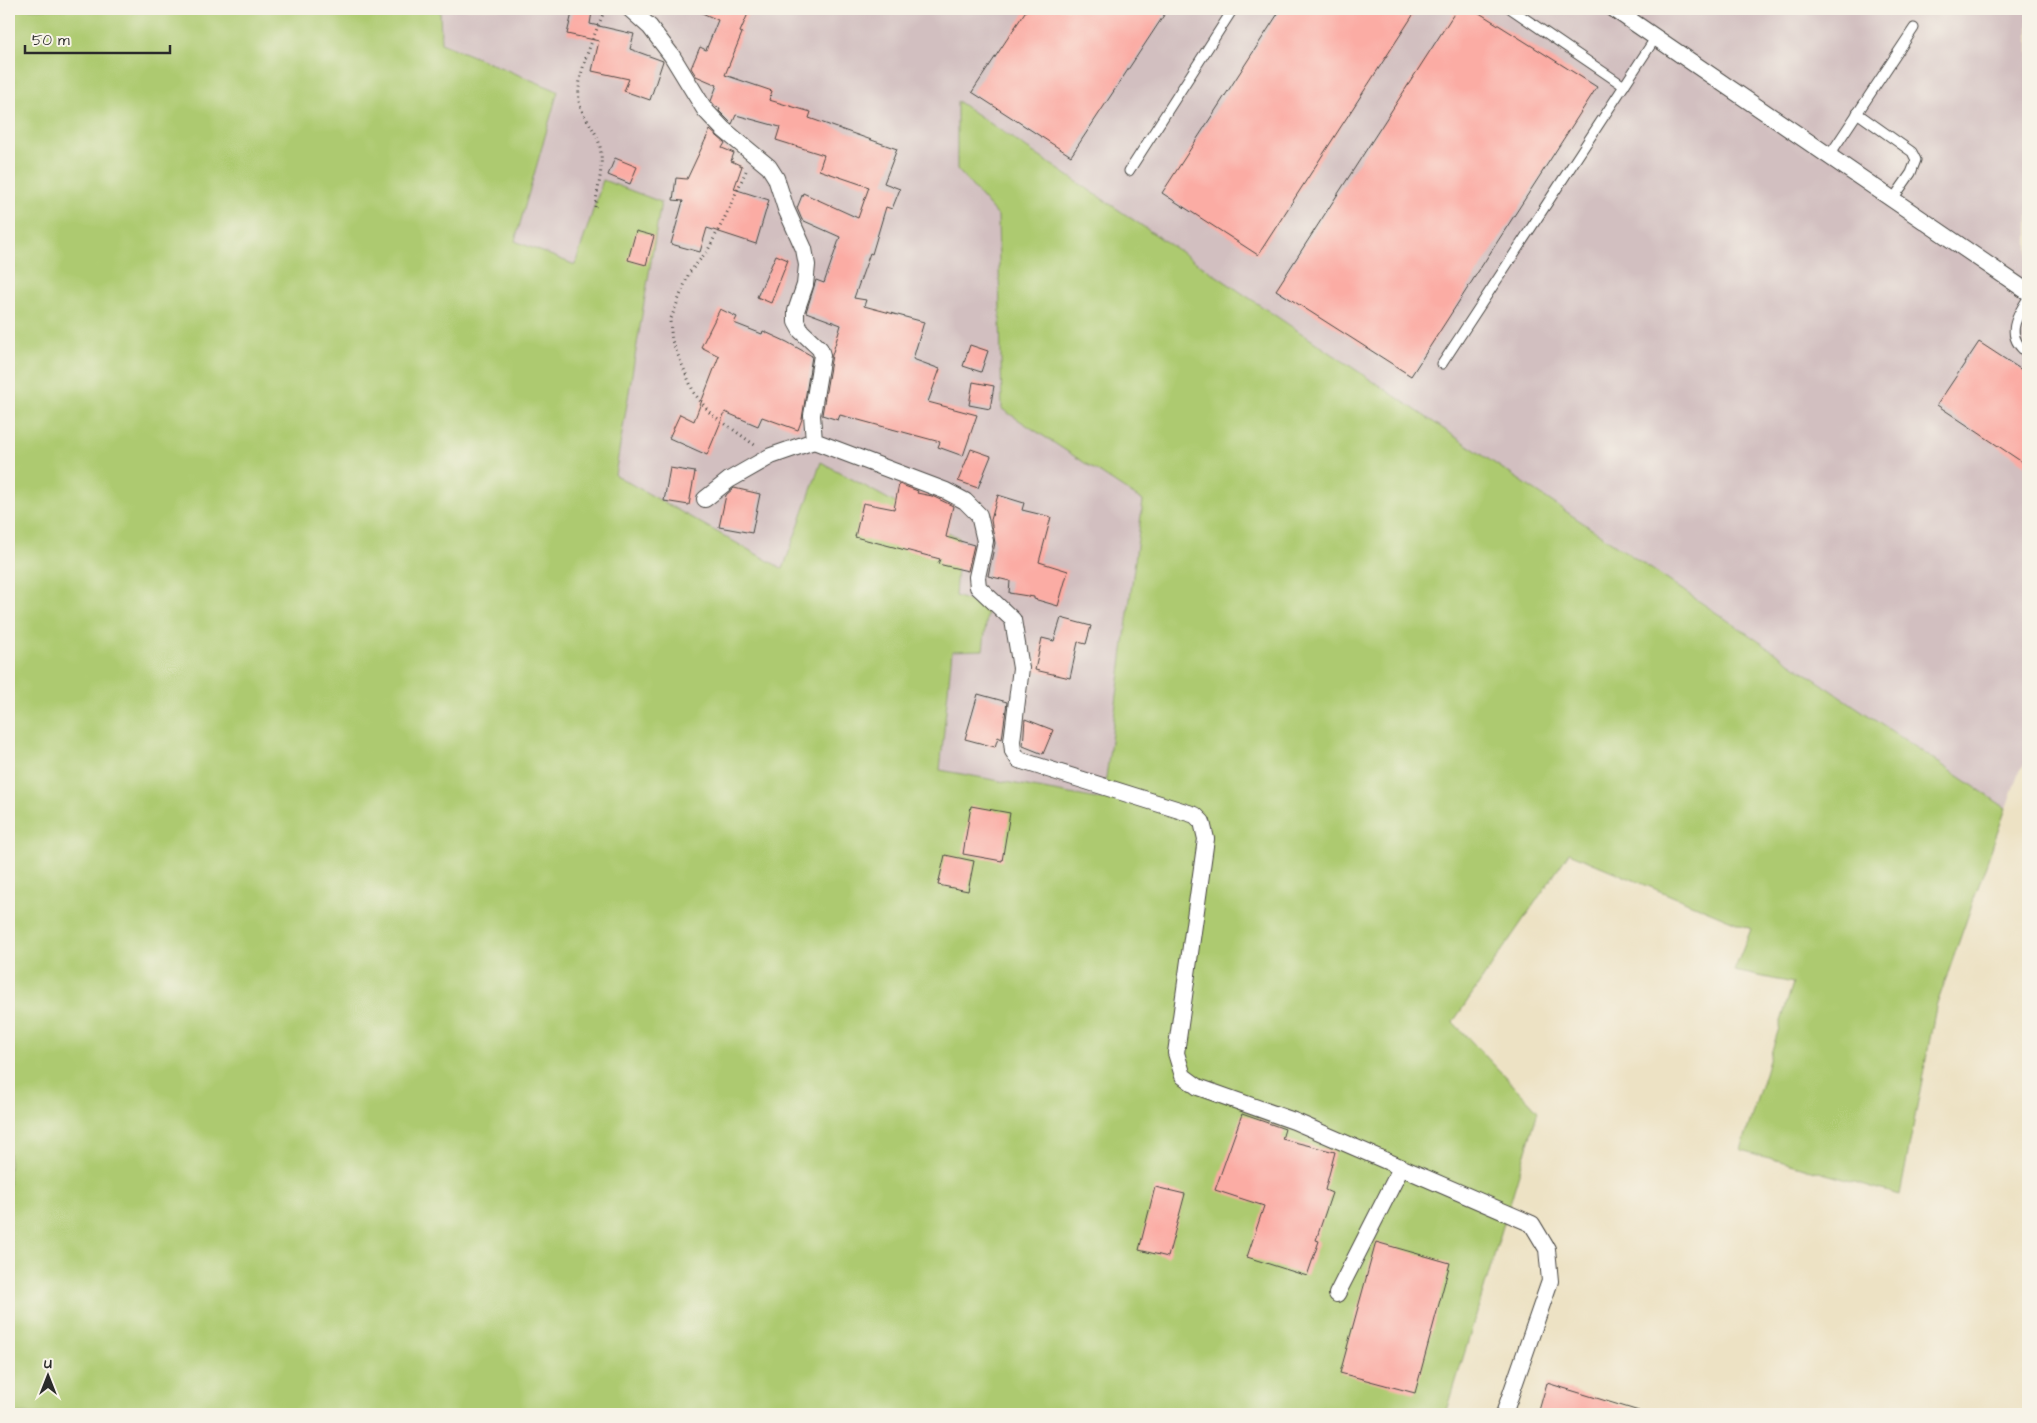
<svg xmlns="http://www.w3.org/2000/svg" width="2037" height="1423" font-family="'Architects Daughter',sans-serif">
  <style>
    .industrial { fill: #d2bfc0 }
    .green { fill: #adca70; stroke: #6c7a4e }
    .building { fill: #fbaca4 }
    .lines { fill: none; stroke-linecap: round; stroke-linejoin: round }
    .service-casing { stroke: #484642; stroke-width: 11 }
    .minor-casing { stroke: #484642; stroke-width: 18 }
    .path { stroke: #484642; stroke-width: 3; stroke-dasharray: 1 4; stroke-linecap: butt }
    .service { stroke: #fff; stroke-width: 9 }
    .minor { stroke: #fff; stroke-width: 16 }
  </style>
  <rect width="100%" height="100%" fill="#f7f3e8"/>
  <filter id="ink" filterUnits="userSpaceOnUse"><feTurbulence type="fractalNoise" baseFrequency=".02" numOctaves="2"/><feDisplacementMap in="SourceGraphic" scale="10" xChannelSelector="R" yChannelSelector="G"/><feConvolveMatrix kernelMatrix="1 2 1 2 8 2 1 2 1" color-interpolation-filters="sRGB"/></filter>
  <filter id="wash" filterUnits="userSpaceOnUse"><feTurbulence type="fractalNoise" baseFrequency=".0096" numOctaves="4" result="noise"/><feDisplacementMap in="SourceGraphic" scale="20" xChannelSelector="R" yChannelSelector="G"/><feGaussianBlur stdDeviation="1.12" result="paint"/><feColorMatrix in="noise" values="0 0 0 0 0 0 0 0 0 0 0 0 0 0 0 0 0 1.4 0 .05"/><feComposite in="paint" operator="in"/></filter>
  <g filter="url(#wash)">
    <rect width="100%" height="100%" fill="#ede2c4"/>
    <polygon class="industrial" points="9,9 2028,9 2028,759 2018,774 1936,1007 1346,759 1446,1414 9,1414"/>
    <polygon class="green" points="9,9 440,9 441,43 558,91 515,241 575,265 603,180 661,202 615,475 783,569 821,462 959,538 955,596 988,607 983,650 952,651 940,770 1103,800 1143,501 1002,409 998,216 957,169 957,101 2006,808 1936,1007 1900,1195 1741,1150 1793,983 1734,971 1751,929 1569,853 1453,1022 1538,1111 1446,1414 9,1414"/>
    <g id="blocks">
      <g class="building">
        <polygon points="573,9 592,12 590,24 634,34 630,49 663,61 650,100 624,91 629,79 592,71 599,41 567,34"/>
        <polygon points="693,9 750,9 740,32 742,33 725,75 772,91 769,100 811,112 809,118 897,149 884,183 900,189 892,209 886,207 872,254 870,253 854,298 866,300 864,306 924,322 913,359 940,369 928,402 977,415 963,456 938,447 940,442 840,415 838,420 822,415 832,355 841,325 806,312 816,280 824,283 840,237 802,220 797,208 803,193 858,218 869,187 819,170 824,155 776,140 780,127 736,115 732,124 719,111 720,108 716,107 711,101 717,85 696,76 691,68 700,47 706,50 718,20"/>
        <polygon points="1027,9 1168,9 1071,156 972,92"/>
        <polygon points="1281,9 1417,9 1258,255 1162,193"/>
        <polygon points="1457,9 1473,9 1597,87 1411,376 1276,290"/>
        <polygon points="710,130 725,143 722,148 734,153 731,161 742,166 734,189 769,200 756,244 707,228 700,252 671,244 683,201 673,200 676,178 687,179"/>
        <polygon points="615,158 637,167 630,184 608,175"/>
        <polygon points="636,231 654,236 646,265 628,260"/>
        <polygon points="776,255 788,260 771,303 757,297"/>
        <polygon points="720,309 737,317 734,323 762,334 763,331 787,342 812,356 802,419 798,430 762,417 758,426 725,412 707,455 669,438 680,414 694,421 719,356 701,347"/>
        <polygon points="1979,342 2028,374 2028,466 1937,405"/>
        <polygon points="970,345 988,351 981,372 963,366"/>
        <polygon points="973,382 994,386 990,409 969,405"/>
        <polygon points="971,449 991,456 978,488 958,481"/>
        <polygon points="670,468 695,472 689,505 664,501"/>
        <polygon points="899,484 918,491 917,493 932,496 953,506 946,537 974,545 968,571 938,564 940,559 855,537 863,503 894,509"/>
        <polygon points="734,488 760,494 752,533 719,527 726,495"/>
        <polygon points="998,495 1024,503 1022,510 1051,517 1039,562 1068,571 1058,606 1034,599 1034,597 1009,593 1010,581 988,576 995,543 991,520"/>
        <polygon points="1061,618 1091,626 1086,644 1078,642 1070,678 1035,670 1042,638 1054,641"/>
        <polygon points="978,694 1007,702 1002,739 998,737 995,747 965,739"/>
        <polygon points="1025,719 1053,730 1043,754 1023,746"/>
        <polygon points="971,806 1010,813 1002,861 963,854"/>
        <polygon points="945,855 974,861 968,891 938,885"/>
        <polygon points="1242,1114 1285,1129 1282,1139 1335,1152 1325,1190 1332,1193 1316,1240 1319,1241 1307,1276 1247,1257 1264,1206 1215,1190"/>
        <polygon points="1155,1187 1185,1194 1168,1257 1139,1250"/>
        <polygon points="1376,1242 1450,1263 1415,1393 1340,1373"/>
        <polygon points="1547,1383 1639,1411 1639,1414 1538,1414"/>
      </g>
    </g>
  </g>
  <g filter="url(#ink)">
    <use href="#blocks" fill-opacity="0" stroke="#484642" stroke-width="1"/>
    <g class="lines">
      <defs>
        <g id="service">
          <polyline points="1511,9 1624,86"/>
          <polyline points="1857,113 1912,152 1916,160 1911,173 1893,199"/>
          <polyline points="1829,156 1914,28"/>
          <polyline points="1129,171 1233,9"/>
          <path d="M2028 298C2016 318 2004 336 2028 354"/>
          <polyline points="1442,364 1656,37"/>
        </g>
        <g id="minor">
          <polyline points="630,9 650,27 672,56 705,110 723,129 769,167 776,178 786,209 804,249 807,265 805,285 796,311 796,322 801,331 820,349 822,355 812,415 814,441 946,491 965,501 979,515 985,541 977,577 978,587 1013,620 1021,668 1012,741 1013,751 1019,760 1195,815 1202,822 1206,839 1176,1053 1183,1076 1198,1087 1294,1121 1532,1224 1547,1249 1550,1281 1504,1414"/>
          <polyline points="1614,9 2028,292"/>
          <polyline points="705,499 729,480 771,456 814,441"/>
          <polyline points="1337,1294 1401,1168"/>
        </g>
      </defs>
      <use href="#service" class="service-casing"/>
      <use href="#minor" class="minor-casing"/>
      <g class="path">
        <polyline points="746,171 725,217 708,250 689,273 670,321 672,341 694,393 710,413 756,446"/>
        <path d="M595 207C598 185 607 157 596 135 591 124 581 114 579 101 576 73 595 35 605 9"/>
      </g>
      <use href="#service" class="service"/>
      <use href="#minor" class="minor"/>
    </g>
  </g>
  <rect width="2037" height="1423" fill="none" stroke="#f7f3e8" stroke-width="30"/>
  <g transform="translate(48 1376)" stroke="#f7f3e8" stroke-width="4" paint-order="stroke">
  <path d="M0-4L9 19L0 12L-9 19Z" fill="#2b2b2b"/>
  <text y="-8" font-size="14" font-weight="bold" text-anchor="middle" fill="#2b2b2b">U</text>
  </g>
  <path d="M25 45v8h145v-8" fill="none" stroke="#2b2b2b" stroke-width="2.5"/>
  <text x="32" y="45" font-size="15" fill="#2b2b2b" stroke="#f7f3e8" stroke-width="4" paint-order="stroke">50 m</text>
</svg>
